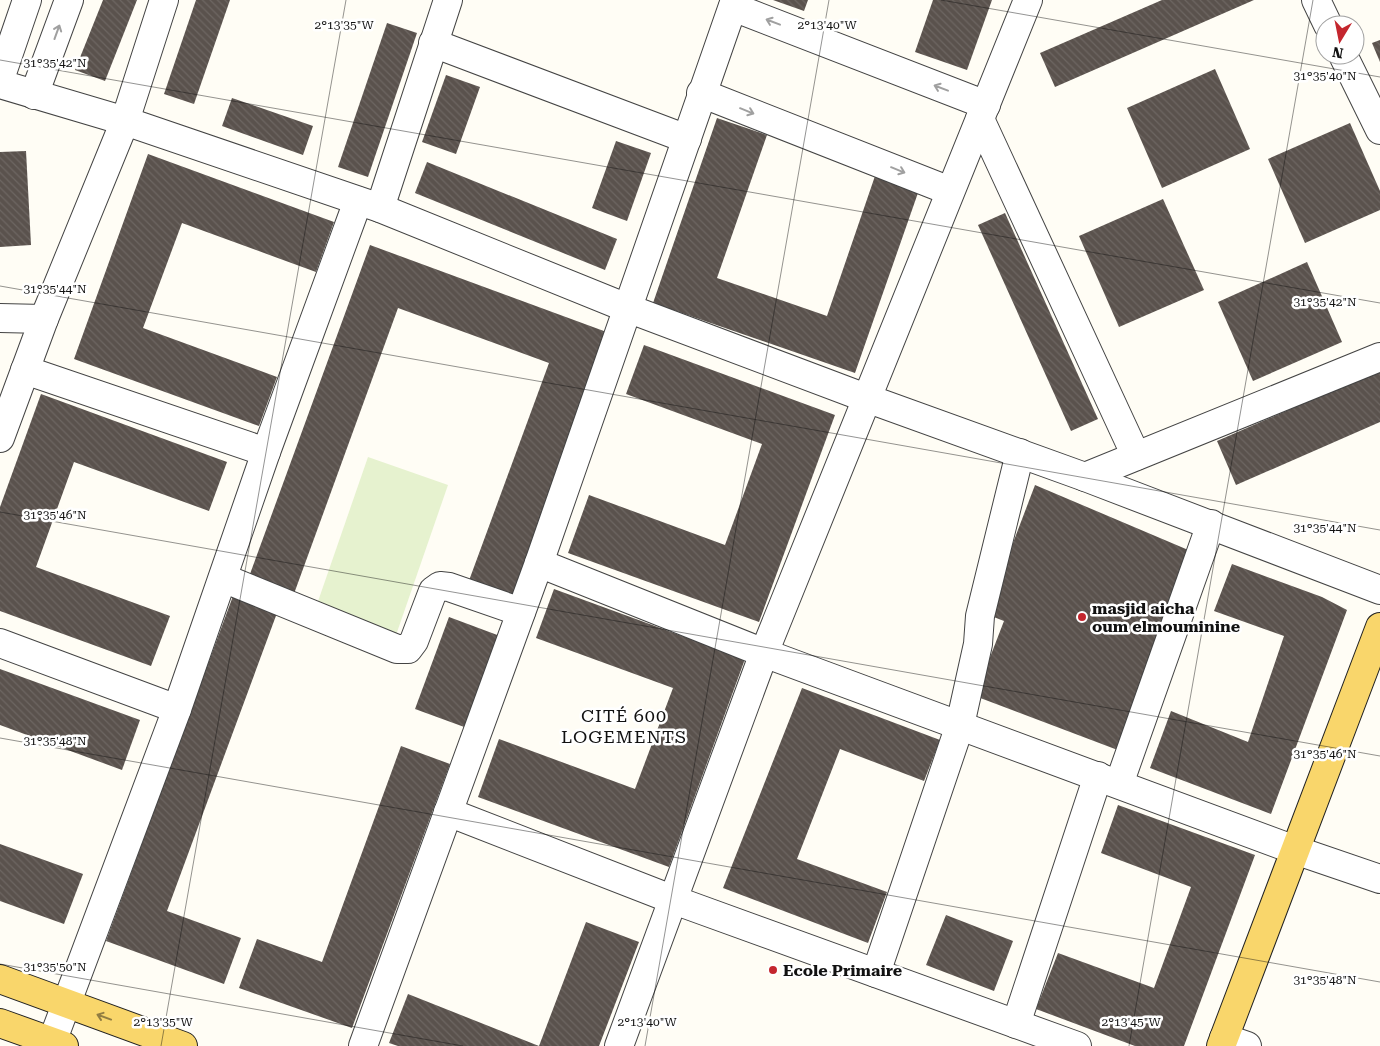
<svg xmlns="http://www.w3.org/2000/svg" width="1380" height="1046" font-family="'Roboto Serif',serif">
  <style>
    .pitch { fill: #e6f2cf }
    .building { fill: url(#building-back-hatch) }
    .lines { fill: none; stroke-linecap: round; stroke-linejoin: round }
    .minor-casing { stroke: #444; stroke-width: 30 }
    .major-casing { stroke: #222; stroke-width: 30 }
    .minor { stroke: #fff; stroke-width: 28 }
    .major { stroke: #f9d66b; stroke-width: 28 }
    .oneway { stroke: #a0a0a0 }
    .oneway2 { stroke: #917d42 }
    .ticks { fill: none; stroke: #111; stroke-width: 1; stroke-opacity: 0.45 }
    .poi-dot { fill: #c4262e; stroke: #fff; stroke-width: 2 }
    .labels { text-anchor: middle; dominant-baseline: central; stroke-width: 5; stroke-linejoin: round; paint-order: stroke }
    .poi-label { font-size: 16px; font-weight: bold; fill: #111; stroke: #fff; text-anchor: start }
    .neighbourhood-label { font-size: 18px; letter-spacing: 1px; fill: #111; stroke: #fff }
    .ticks-label { font-size: 12px; text-anchor: middle; fill: #111; stroke: #fff; stroke-width: 5; stroke-linejoin: round; paint-order: stroke }
  </style>
  <defs>
    <pattern id="building-back-hatch" width="6" height="6" patternUnits="userSpaceOnUse" patternTransform="scale(1.25)"><rect width="6" height="6" fill="#5a524d"/><path d="M-1 5l2 2M0 0l6 6M5-1l2 2" fill="none" stroke="#6d6662"/></pattern>
  </defs>
  <rect width="100%" height="100%" fill="#fffdf5"/>
  <polygon class="pitch" points="368,457 448,485 395,638 315,610"/>
  <g class="building">
    <polygon points="103,0 137,0 105,81 75,70"/>
    <polygon points="196,0 230,0 194,104 164,94"/>
    <polygon points="773,0 808,0 804,11"/>
    <polygon points="933,0 992,0 967,70 915,52"/>
    <polygon points="1162,0 1254,0 1055,87 1040,53"/>
    <polygon points="387,23 417,33 368,177 338,167"/>
    <polygon points="1380,40 1380,62 1372,43"/>
    <polygon points="1215,69 1250,149 1162,188 1127,108"/>
    <polygon points="446,75 480,87 456,154 422,142"/>
    <polygon points="232,98 313,126 303,155 222,126"/>
    <polygon points="717,118 767,135 717,278 827,316 875,176 919,190 855,373 653,303"/>
    <polygon points="1350,123 1380,191 1380,210 1305,243 1268,159"/>
    <polygon points="616,141 651,153 627,221 592,208"/>
    <polygon points="26,151 31,245 0,247 0,152"/>
    <polygon points="148,154 334,222 316,272 182,223 143,328 277,377 259,426 74,359"/>
    <polygon points="427,162 617,239 605,270 415,193"/>
    <polygon points="1163,199 1204,290 1119,327 1079,236"/>
    <polygon points="1005,213 1098,419 1071,431 978,225"/>
    <polygon points="370,245 612,334 513,603 467,586 549,363 398,308 291,602 246,585"/>
    <polygon points="1307,262 1342,342 1253,381 1218,302"/>
    <polygon points="644,345 835,415 759,622 568,553 589,495 725,545 762,444 626,394"/>
    <polygon points="1380,370 1380,422 1236,485 1217,441"/>
    <polygon points="41,394 227,462 209,511 74,462 36,567 170,616 151,666 0,611 0,507"/>
    <polygon points="1035,485 1193,552 1123,752 975,696 1004,621 986,614"/>
    <polygon points="1232,564 1322,597 1347,610 1271,814 1150,768 1171,711 1248,742 1284,636 1214,611"/>
    <polygon points="554,589 745,659 669,867 478,797 499,739 635,789 673,688 536,638"/>
    <polygon points="233,596 277,613 167,911 241,938 224,984 106,941"/>
    <polygon points="449,617 500,636 467,728 415,709"/>
    <polygon points="0,669 140,720 122,770 0,725"/>
    <polygon points="802,688 940,740 924,781 840,749 797,859 887,892 868,943 723,888"/>
    <polygon points="401,746 450,764 352,1028 239,988 257,939 322,962"/>
    <polygon points="1118,805 1255,855 1184,1046 1135,1046 1036,1009 1058,953 1154,988 1191,887 1101,853"/>
    <polygon points="0,844 83,874 64,924 0,901"/>
    <polygon points="946,915 1013,941 994,991 926,965"/>
    <polygon points="586,922 639,942 599,1046 398,1046 389,1043 408,994 539,1046"/>
  </g>
  <g class="lines">
    <defs>
      <g id="minor">
        <polyline points="1316,0 1328,25"/>
        <polyline points="733,7 986,105"/>
        <polyline points="433,43 687,139"/>
        <polyline points="1343,55 1380,130"/>
        <polyline points="0,79 27,0"/>
        <polyline points="0,84 125,121 380,208 627,308 866,398 1085,477 1380,590"/>
        <polyline points="701,93 950,191"/>
        <polyline points="34,95 69,0"/>
        <polyline points="980,119 1136,456"/>
        <polyline points="380,208 448,0"/>
        <polyline points="0,318 44,319"/>
        <polyline points="25,370 266,452"/>
        <polyline points="0,438 44,319 125,121 164,0"/>
        <polyline points="1085,477 1380,357"/>
        <polyline points="539,563 764,653 1295,850 1380,879"/>
        <polyline points="223,578 397,649 408,649 414,641 433,591 440,586 449,587 521,612"/>
        <polyline points="0,643 177,709"/>
        <polyline points="1119,784 1211,524"/>
        <polyline points="448,812 674,900 1077,1046"/>
        <polyline points="876,973 960,725 978,644 980,616 1020,453"/>
        <polyline points="1016,1024 1098,776"/>
        <polyline points="1224,1038 1247,1046"/>
        <polyline points="52,1042 177,709 266,452 358,201"/>
        <polyline points="363,1046 539,563 735,0"/>
        <polyline points="619,1046 764,653 1028,0"/>
      </g>
      <g id="major">
        <polyline points="0,979 183,1046"/>
        <polyline points="0,1023 64,1046"/>
        <polyline points="1221,1046 1380,627"/>
      </g>
    </defs>
    <use href="#minor" class="minor-casing"/>
    <use href="#major" class="major-casing"/>
    <use href="#minor" class="minor"/>
    <use href="#major" class="major"/>
  </g>
  <defs><path id="oneway-shaft" d="M-6 0H5M1.5-3L5.5 0L1.5 3" fill="none" stroke-width="1.6" stroke-linecap="round" stroke-linejoin="round" transform="scale(1.25)"/></defs>
  <g class="oneway">
    <use href="#oneway-shaft" transform="translate(773 22) rotate(-159)"/>
    <use href="#oneway-shaft" transform="translate(57 32) rotate(-70)"/>
    <use href="#oneway-shaft" transform="translate(941 88) rotate(-159)"/>
    <use href="#oneway-shaft" transform="translate(747 111) rotate(22)"/>
    <use href="#oneway-shaft" transform="translate(898 170) rotate(22)"/>
  </g>
  <use class="oneway2" href="#oneway-shaft" transform="translate(104 1017) rotate(-160)"/>
  <path class="ticks" d="M941 0 1380 77M0 60 1380 303M0 286 1380 530M0 512 1380 756M0 738 1380 982M0 964 463 1046M161 1046 346 0M645 1046 829 0M1129 1046 1313 0"/>
  <g class="poi-dot">
    <circle cx="1082" cy="617" r="5"/>
    <circle cx="773" cy="970" r="5"/>
  </g>
  <g class="labels">
    <g class="poi-label">
      <text x="1092" y="608">masjid aicha<tspan x="1092" dy="18">oum elmouminine</tspan></text>
      <text x="783" y="970">Ecole Primaire</text>
    </g>
    <g class="neighbourhood-label">
      <text x="624" y="715">CITÉ 600<tspan x="624" dy="21">LOGEMENTS</tspan></text>
    </g>
  </g>
  <g class="ticks-label">
    <text x="344" y="29">2°13'35"W</text>
    <text x="827" y="29">2°13'40"W</text>
    <text x="55" y="67">31°35'42"N</text>
    <text x="1325" y="80">31°35'40"N</text>
    <text x="55" y="293">31°35'44"N</text>
    <text x="1325" y="306">31°35'42"N</text>
    <text x="55" y="519">31°35'46"N</text>
    <text x="1325" y="532">31°35'44"N</text>
    <text x="55" y="745">31°35'48"N</text>
    <text x="1325" y="758">31°35'46"N</text>
    <text x="55" y="971">31°35'50"N</text>
    <text x="1325" y="984">31°35'48"N</text>
    <text x="163" y="1026">2°13'35"W</text>
    <text x="647" y="1026">2°13'40"W</text>
    <text x="1131" y="1026">2°13'45"W</text>
  </g>
  <g transform="translate(1340 40) rotate(190)"><circle r="24" fill="#ffffff" stroke="#a0a0a0"/>
  <path d="M0-4L9 19L0 12L-9 19Z" fill="#c4262e"/>
  <text y="-8" font-size="14" font-weight="bold" text-anchor="middle" fill="#111111">N</text>
  </g>
</svg>
